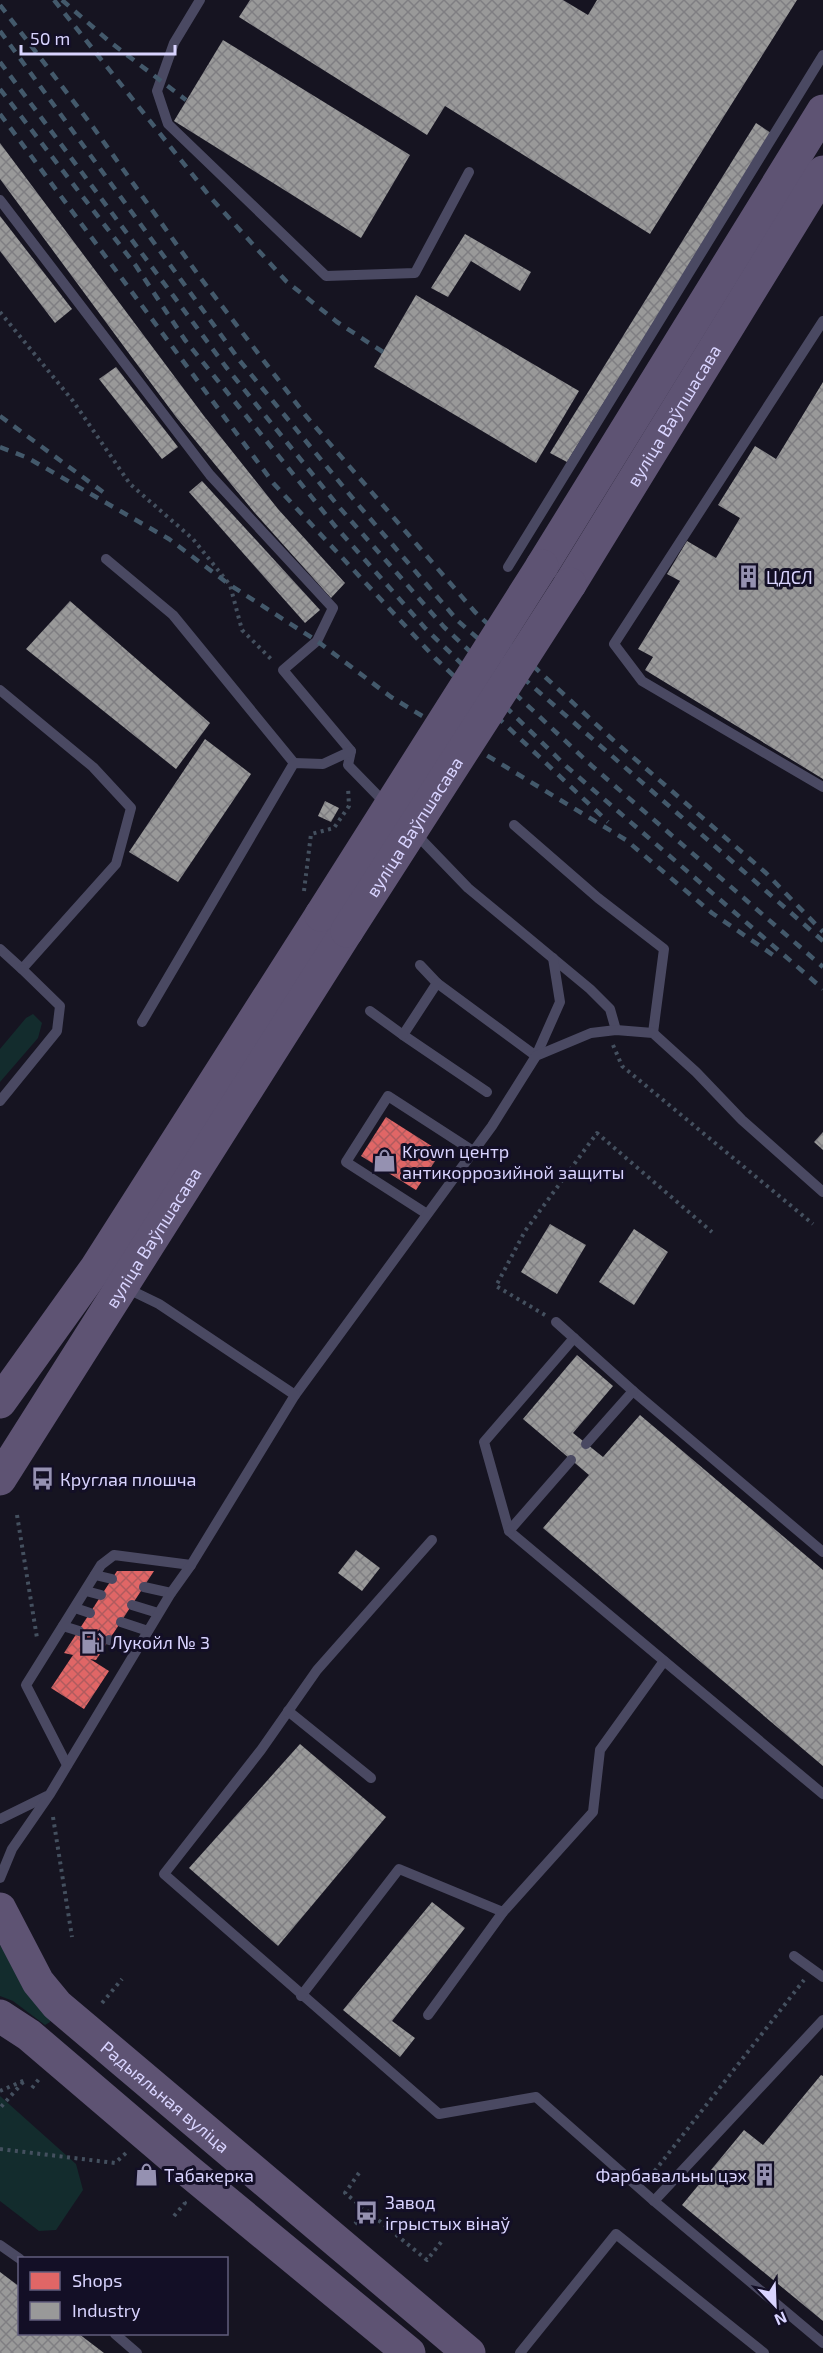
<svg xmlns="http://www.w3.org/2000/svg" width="823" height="2353" font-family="'Exo 2',sans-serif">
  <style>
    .green { fill: #132c2d }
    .shops { fill: url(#shops-cross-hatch) }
    .industry { fill: url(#industry-cross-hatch) }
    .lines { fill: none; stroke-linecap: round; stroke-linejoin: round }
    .path { stroke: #44505f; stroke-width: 4; stroke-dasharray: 3 4.5; stroke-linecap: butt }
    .lane { stroke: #4a4962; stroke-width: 10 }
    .primary { stroke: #5e5373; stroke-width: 33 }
    .rail { stroke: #43596b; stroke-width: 4.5; stroke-dasharray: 9 8; stroke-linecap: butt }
    .primary-bridge { stroke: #5e5373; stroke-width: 33 }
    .labels { text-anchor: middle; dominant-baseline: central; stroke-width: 6; stroke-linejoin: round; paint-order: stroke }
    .street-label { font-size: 18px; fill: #d9d4ff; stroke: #130f26 }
    .poi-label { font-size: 18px; fill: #d9d4ff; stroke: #130f26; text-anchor: start }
  </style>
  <defs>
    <pattern id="shops-cross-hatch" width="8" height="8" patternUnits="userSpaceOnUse" patternTransform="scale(1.5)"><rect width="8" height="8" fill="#e06666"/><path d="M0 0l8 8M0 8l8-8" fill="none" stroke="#b05b5e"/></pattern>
    <pattern id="industry-cross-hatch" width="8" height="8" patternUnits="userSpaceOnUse" patternTransform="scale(1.5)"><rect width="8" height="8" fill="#999"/><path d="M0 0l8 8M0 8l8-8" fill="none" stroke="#7f7e82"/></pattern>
  </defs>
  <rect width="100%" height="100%" fill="#161421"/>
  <g class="green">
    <polygon points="33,1014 42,1023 38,1038 0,1082 0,1049 26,1018"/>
    <polygon points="0,1945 51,2016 50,2022 45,2025 13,2001 0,1996"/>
    <polygon points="0,2096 76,2164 83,2190 56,2230 39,2231 0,2201"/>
  </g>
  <g class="shops">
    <polygon points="386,1117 441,1152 416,1190 361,1156"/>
    <polygon points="117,1571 154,1571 96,1660 90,1659 109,1671 84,1709 51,1688 73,1655 64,1653"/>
  </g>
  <g class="industry">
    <polygon points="250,0 563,0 588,15 597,0 797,0 650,234 445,106 427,135 239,17"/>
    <polygon points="223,40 410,155 361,238 174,121"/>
    <polygon points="756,123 771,133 567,462 550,453"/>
    <polygon points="0,143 204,416 278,509 345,583 331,598 254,512 176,417 0,179"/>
    <polygon points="0,216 72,309 55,323 0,251"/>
    <polygon points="465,234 531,272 520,291 471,261 448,297 431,288"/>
    <polygon points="416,295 579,391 536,463 374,367"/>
    <polygon points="116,367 178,447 162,459 99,379"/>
    <polygon points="823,382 823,779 645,670 653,657 638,649 680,581 667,574 687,541 716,558 740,518 718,505 755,446 776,459"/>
    <polygon points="202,481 320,610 305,623 189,492"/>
    <polygon points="70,601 210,723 176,769 26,649"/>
    <polygon points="205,739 251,774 178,882 129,852"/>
    <polygon points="325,801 339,808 331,822 318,816"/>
    <polygon points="823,1132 823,1150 814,1142"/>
    <polygon points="550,1224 586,1245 557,1294 521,1272"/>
    <polygon points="634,1229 668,1252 634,1305 599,1282"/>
    <polygon points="577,1355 613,1386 573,1433 603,1457 640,1415 823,1570 823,1766 543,1528 589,1475 523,1419"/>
    <polygon points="356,1550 380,1568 362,1591 338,1573"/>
    <polygon points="300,1744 386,1817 278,1946 189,1868"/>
    <polygon points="432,1902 465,1928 392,2021 415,2038 400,2057 343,2010"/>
    <polygon points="821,2075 823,2076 823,2321 682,2205 744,2130 763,2145"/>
    <polygon points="0,2272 20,2287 20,2334 79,2334 104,2353 0,2353"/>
  </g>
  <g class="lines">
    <g class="path">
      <polyline points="0,312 73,401 130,484 193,539 230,585 242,630 273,661"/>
      <polyline points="304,891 311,834 334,828 349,806 348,787"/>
      <polyline points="613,1045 622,1066 813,1224"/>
      <polyline points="545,1315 496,1286 525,1231 597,1133 712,1232"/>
      <polyline points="32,1473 42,1479"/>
      <polyline points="17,1515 37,1638"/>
      <polyline points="53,1817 72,1937"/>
      <polyline points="102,2003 122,1979"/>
      <polyline points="32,2088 39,2079"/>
      <polyline points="0,2091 25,2080 0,2108"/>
      <polyline points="0,2149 115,2163 126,2153"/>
      <polyline points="359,2173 345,2193 427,2260 442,2241"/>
      <polyline points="650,2177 804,1980"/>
      <polyline points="174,2216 185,2203 182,2201"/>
      <polyline points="355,2224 367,2212"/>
    </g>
    <g class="lane">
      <polyline points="200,0 174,43 157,91 168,124 326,276 415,273 469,172"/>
      <polyline points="0,200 210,475 333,608 317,641 283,670 351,751 348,765 387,805"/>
      <polyline points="823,321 614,644 642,681 823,787"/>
      <polyline points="106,559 173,615 294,763"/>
      <polyline points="508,567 823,55"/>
      <polyline points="0,690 93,767 131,808 116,864 22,969 0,949"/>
      <polyline points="514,825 598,898 664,949 653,1033"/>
      <polyline points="415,833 468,888 590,989 610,1009 616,1030"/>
      <polyline points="420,965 437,983 536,1056 560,1002 553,958"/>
      <polyline points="437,983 403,1035 487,1092"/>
      <polyline points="370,1011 403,1035"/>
      <polyline points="142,1022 294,763 323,764 351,751"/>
      <polyline points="0,1101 57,1031 60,1006 22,969"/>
      <polyline points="427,1214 346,1162 388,1096 473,1151"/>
      <polyline points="556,1322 633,1391 823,1552"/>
      <polyline points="574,1338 484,1442 509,1531 823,1794"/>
      <polyline points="295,1395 492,1126 536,1056 591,1033 616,1030 653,1033 696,1072 742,1120 823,1192"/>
      <polyline points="586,1444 633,1391"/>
      <polyline points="509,1531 571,1460"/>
      <polyline points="432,1540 317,1670 261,1750 164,1874 439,2114 536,2097 654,2201 823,2343"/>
      <polyline points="95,1575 112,1579"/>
      <polyline points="144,1587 171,1593"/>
      <polyline points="86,1591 101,1595"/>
      <polyline points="132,1605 158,1613"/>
      <polyline points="75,1608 90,1613"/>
      <polyline points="121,1622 148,1631"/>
      <polyline points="63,1626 79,1631"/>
      <polyline points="109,1640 138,1647"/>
      <polyline points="288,1711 371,1778"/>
      <polyline points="67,1765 26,1685 101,1565 114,1555 191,1565"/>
      <polyline points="0,1819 47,1796"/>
      <polyline points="0,1878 12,1849 50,1794 171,1593 191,1565 295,1395 159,1304 126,1288"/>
      <polyline points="794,1956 823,1977"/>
      <polyline points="301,1996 399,1869 503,1912 593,1812 600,1750 664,1661"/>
      <polyline points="428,2015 503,1912"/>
      <polyline points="654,2201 823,2020"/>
      <polyline points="0,2245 20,2259"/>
      <polyline points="115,2334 137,2353"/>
      <polyline points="520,2353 616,2234 764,2353"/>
    </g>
    <g class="primary">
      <polyline points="542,566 823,111"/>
      <path id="s1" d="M570 584 823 172"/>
      <polyline points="0,1402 96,1268 321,915"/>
      <path id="s2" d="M0 1479 347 931"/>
      <path id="s3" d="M0 1909 38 1982 57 2005 469 2353"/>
      <polyline points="0,2016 29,2035 186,2169 409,2353"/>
    </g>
    <g class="rail">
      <polyline points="54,0 211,198 286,281 337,322 383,352"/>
      <polyline points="62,0 110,42 186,100"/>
      <polyline points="0,5 93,127 199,276 306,416 475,612 612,739 766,873 823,932"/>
      <polyline points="0,31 240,361 355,501 458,621 823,941"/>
      <polyline points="0,62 226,367 339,507 444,627 592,766 823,967"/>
      <polyline points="0,89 136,266 185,340 335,526 425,628 567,767 823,989"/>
      <polyline points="0,114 274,484 435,658 608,822"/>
      <polyline points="0,416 103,492"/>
      <polyline points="0,447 28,458 169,539 230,585 317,641 391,697 626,840 712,913 773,955"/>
    </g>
    <g class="primary-bridge">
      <polyline points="321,915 542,566"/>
      <path id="s4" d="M347 931 570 584"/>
    </g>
  </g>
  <defs>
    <symbol id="building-bare" viewBox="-9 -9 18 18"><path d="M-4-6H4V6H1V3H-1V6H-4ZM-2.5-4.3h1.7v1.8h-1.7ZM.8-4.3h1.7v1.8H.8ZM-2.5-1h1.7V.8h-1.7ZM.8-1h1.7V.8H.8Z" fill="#9591b1" stroke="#130f26" stroke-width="2.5" paint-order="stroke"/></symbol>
    <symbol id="shop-bare" viewBox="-9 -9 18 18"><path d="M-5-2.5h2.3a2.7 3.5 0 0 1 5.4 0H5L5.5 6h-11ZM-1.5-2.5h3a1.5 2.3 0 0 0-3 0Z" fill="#9591b1" stroke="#130f26" stroke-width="2.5" paint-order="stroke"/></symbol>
    <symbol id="bus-bare" viewBox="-9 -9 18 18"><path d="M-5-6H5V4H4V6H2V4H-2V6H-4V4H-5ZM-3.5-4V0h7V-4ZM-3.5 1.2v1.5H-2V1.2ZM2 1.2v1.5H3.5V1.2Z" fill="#9591b1" stroke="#130f26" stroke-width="2.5" paint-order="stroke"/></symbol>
    <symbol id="fuel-bare" viewBox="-9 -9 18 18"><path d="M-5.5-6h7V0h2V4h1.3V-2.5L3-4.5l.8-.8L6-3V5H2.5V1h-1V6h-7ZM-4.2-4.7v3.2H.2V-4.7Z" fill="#9591b1" stroke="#130f26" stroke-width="2.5" paint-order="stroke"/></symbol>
  </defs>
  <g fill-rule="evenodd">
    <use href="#building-bare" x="732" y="560" width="33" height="33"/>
    <use href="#shop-bare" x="368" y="1144" width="33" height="33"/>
    <use href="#bus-bare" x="26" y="1462" width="33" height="33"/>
    <use href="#fuel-bare" x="76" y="1626" width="33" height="33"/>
    <use href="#shop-bare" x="130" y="2158" width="33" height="33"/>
    <use href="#building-bare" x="748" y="2158" width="33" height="33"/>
    <use href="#bus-bare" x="350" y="2196" width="33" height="33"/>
  </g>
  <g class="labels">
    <g class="street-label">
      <text stroke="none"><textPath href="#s1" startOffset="198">вуліца Ваўпшасава</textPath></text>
      <text stroke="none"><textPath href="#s4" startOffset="124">вуліца Ваўпшасава</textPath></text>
      <text stroke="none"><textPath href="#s2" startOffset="286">вуліца Ваўпшасава</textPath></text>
      <text stroke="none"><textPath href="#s3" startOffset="254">Радыяльная вуліца</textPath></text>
    </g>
    <g class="poi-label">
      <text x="766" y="577">ЦДСЛ</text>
      <text x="402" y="1151">Krown центр<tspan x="402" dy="21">антикоррозийной защиты</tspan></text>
      <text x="60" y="1479">Круглая плошча</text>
      <text x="111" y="1642">Лукойл № 3</text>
      <text x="164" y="2175">Табакерка</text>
      <text x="747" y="2175" text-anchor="end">Фарбавальны цэх</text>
      <text x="385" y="2202">Завод<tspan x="385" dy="21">ігрыстых вінаў</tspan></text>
    </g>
  </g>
  <rect x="18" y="2257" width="210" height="78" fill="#130f26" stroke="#625e7d" stroke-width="1.5"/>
  <rect x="30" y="2272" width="30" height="18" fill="#e06666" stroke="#625e7d" stroke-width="1.5"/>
  <text x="72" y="2287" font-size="18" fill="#d9d4ff">Shops</text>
  <rect x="30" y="2302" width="30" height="18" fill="#999999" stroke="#625e7d" stroke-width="1.5"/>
  <text x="72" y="2317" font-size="18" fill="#d9d4ff">Industry</text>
  <g transform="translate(775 2305) rotate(157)" stroke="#130f26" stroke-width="4.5" paint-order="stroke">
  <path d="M0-4.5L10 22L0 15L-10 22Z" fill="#d9d4ff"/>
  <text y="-9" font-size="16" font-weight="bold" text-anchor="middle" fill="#d9d4ff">N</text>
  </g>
  <path d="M21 45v9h154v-9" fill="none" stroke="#d9d4ff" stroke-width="3"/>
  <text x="30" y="45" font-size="18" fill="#d9d4ff" stroke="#130f26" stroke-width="4.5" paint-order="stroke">50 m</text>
</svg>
